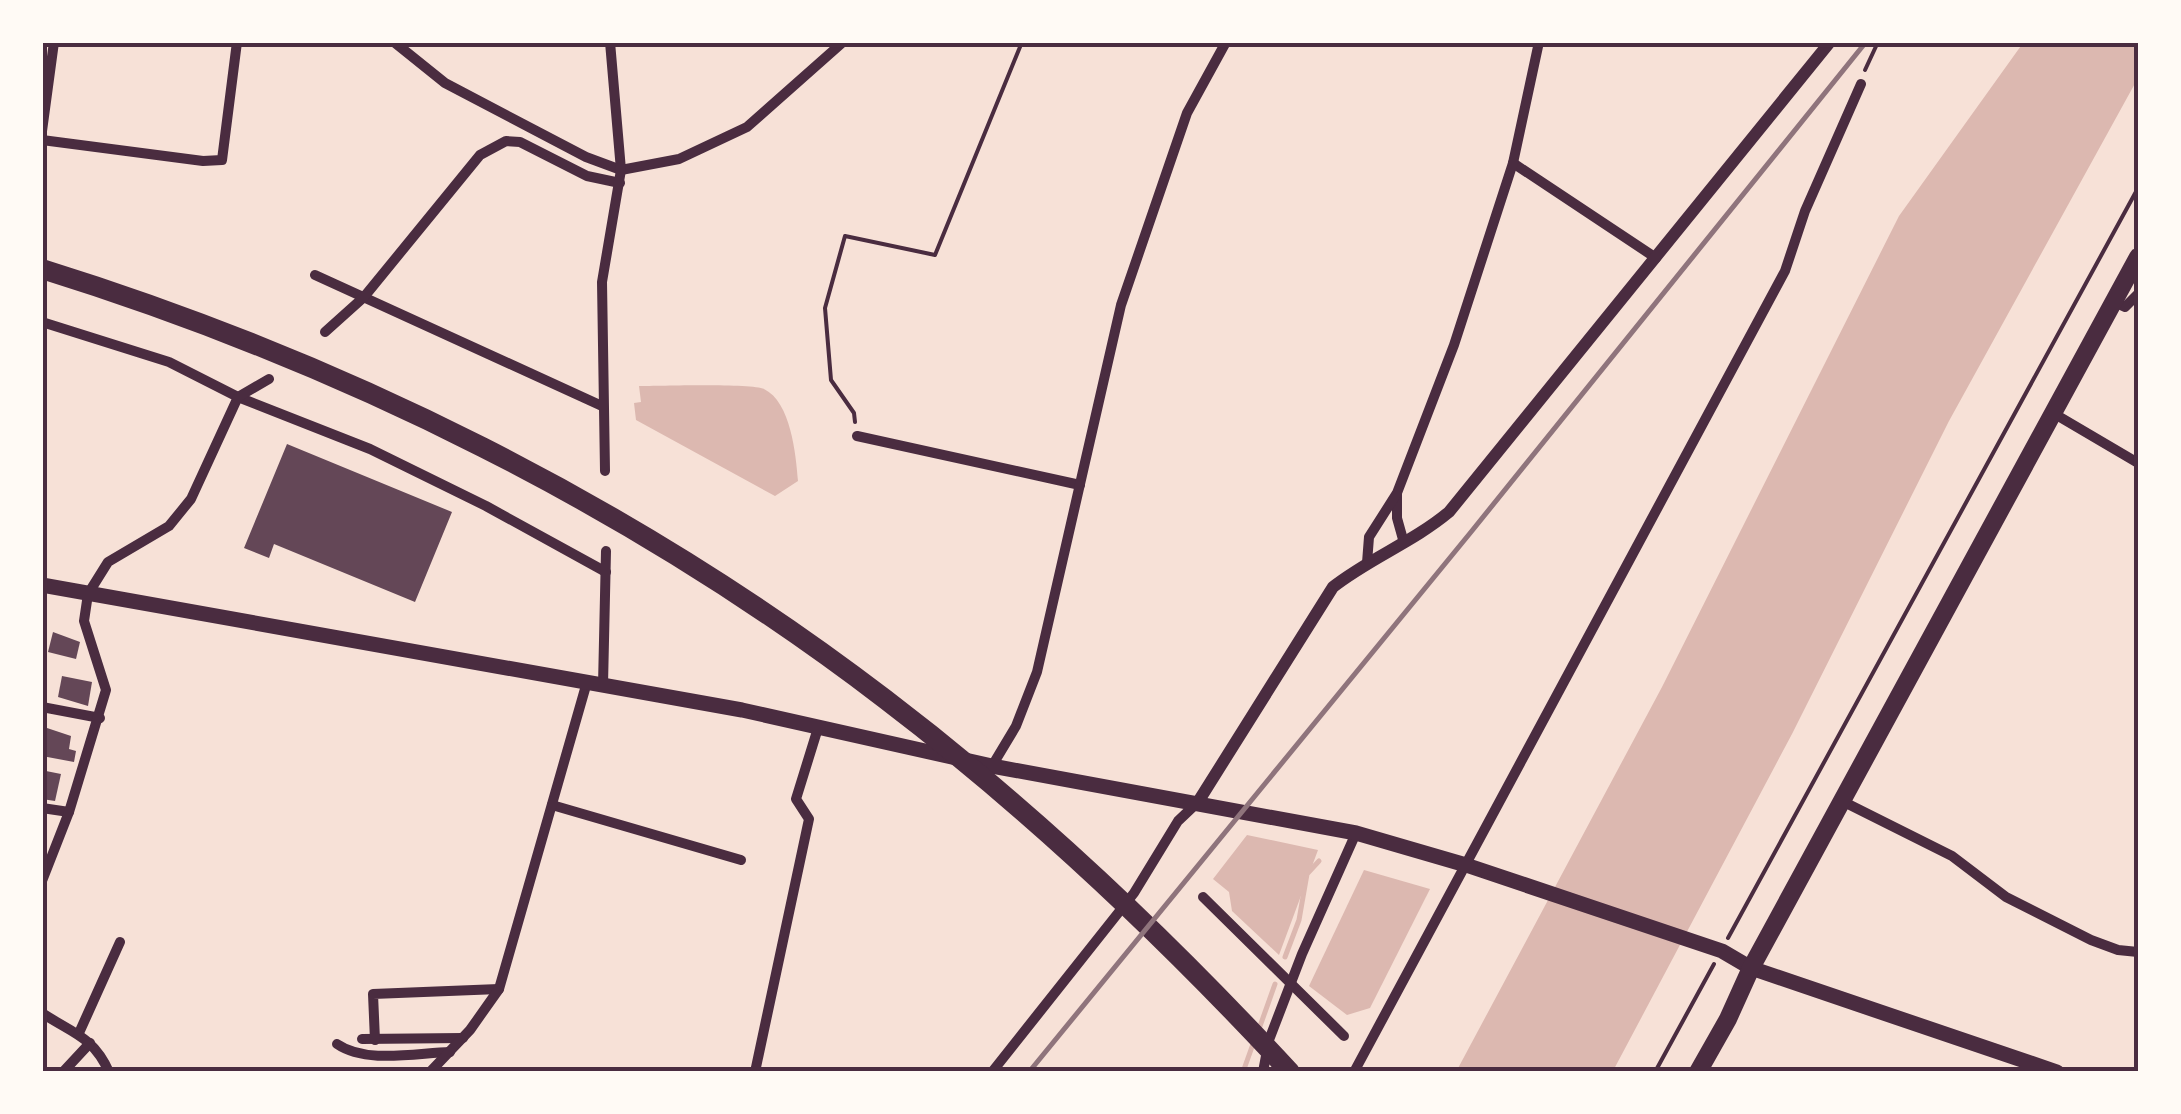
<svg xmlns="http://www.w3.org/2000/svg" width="2181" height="1114" font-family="Roboto,sans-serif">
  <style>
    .water { fill: #dcb8b0 }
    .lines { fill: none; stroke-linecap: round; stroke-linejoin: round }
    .stream { stroke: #dcb8b0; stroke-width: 5 }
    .building { fill: #644757 }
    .path { stroke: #4a2c40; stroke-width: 4 }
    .minor { stroke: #4a2c40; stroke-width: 10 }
    .tertiary { stroke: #4a2c40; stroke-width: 12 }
    .secondary { stroke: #4a2c40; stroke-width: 15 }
    .primary { stroke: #4a2c40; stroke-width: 18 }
    .motorway { stroke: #4a2c40; stroke-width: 20 }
    .rail { stroke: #8f747c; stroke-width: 5 }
    .neatline { fill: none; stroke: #4a2c40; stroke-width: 4 }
  </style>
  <rect width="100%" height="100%" fill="#f7e1d7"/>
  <g class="water">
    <polygon points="2023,43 2138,43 2138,78 1949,421 1792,734 1613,1071 1456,1072 1662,687 1899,216"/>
    <path d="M639 386C659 386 752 383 764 389 791 402 796 455 798 481L775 496 636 420 634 403 641 402Z"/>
    <polygon points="1247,835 1318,850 1279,955 1232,911 1229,892 1213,879"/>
    <polygon points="1364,870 1430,889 1370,1008 1347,1015 1309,986"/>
  </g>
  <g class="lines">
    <g class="stream">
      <polyline points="1285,957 1299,920 1307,874 1319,861"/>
      <polyline points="1259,1029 1275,984"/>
      <polyline points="1243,1072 1253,1044"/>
    </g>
  </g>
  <g class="building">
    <polygon points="287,444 452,512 415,602 274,544 269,558 244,548"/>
    <polygon points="53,632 80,642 76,659 48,652"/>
    <polygon points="62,676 92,682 88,706 58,697"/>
    <polygon points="47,728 71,736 69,749 76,751 74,762 42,756 42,732 46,733"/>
    <polygon points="46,771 61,774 55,801 42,799"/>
  </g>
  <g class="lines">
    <g class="path">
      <polyline points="1865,70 1878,42"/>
      <polyline points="855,422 854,413 831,380 825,308 845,236 935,255 1022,42"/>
      <polyline points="1728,938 2138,188"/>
      <polyline points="1655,1072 1714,964"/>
    </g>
    <g class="minor">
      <polyline points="394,42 445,83 586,157 621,170 679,159 747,127 843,42"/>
      <polyline points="42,131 54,42"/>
      <polyline points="42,140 203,161 222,160 237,42"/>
      <polyline points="1513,163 1656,258"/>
      <polyline points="315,275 602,406"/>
      <polyline points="2114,302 2125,307 2138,294"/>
      <polyline points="42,322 169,362 238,397 370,449 486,506 606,572"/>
      <polyline points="325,332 364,297 480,155 506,141 520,142 587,176 620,183"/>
      <polyline points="2053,413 2138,463"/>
      <polyline points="857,436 1080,485"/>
      <polyline points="605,471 602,282 621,170 610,42"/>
      <polyline points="1397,494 1397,518 1404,543"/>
      <polyline points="1367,563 1369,537 1397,493 1454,345 1513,163 1539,42"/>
      <polyline points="603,685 606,551"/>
      <polyline points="42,707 100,718"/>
      <polyline points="992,766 1016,726 1037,672 1121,305 1187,113 1226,42"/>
      <polyline points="1842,801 1952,856 2006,897 2091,940 2118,950 2138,952"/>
      <polyline points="552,805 741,860"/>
      <polyline points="42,808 69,812"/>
      <polyline points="42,881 69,812 106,690 84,621 88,594 108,562 169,526 191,499 238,397 269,379"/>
      <polyline points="1203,897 1344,1036"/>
      <path d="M42 1013C72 1033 93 1036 109 1072"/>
      <polyline points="79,1033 120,942"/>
      <polyline points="362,1039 463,1038"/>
      <polyline points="375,1040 373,994 499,989"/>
      <path d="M337 1044C366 1064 416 1053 450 1052"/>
      <polyline points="63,1072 90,1043"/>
      <polyline points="430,1072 470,1030 499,989 587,682"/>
      <polyline points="755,1072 809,819 796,799 818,728"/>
      <polyline points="992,1072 1134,893 1178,821 1197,803"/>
      <polyline points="1263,1072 1269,1040 1302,954 1356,833"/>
      <polyline points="1354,1072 1785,271 1805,211 1861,84"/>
    </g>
    <path class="tertiary" d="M1198 802 1333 587C1370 558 1413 542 1449 512L1830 42"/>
    <polyline class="secondary" points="42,585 742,710 992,766 1356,833 1466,865 1722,951 1751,968 2057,1072"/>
    <polyline class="primary" points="1698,1072 1728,1019 1751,968 2138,257"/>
    <path class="motorway" d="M42 269C344 363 634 507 885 699 1031 810 1165 937 1290 1072"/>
    <polyline class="rail" points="1029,1072 1471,532 1866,42"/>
  </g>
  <rect width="2181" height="1114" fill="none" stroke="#fffaf5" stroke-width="90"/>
  <rect x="45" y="45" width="2091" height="1024" class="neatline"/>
</svg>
